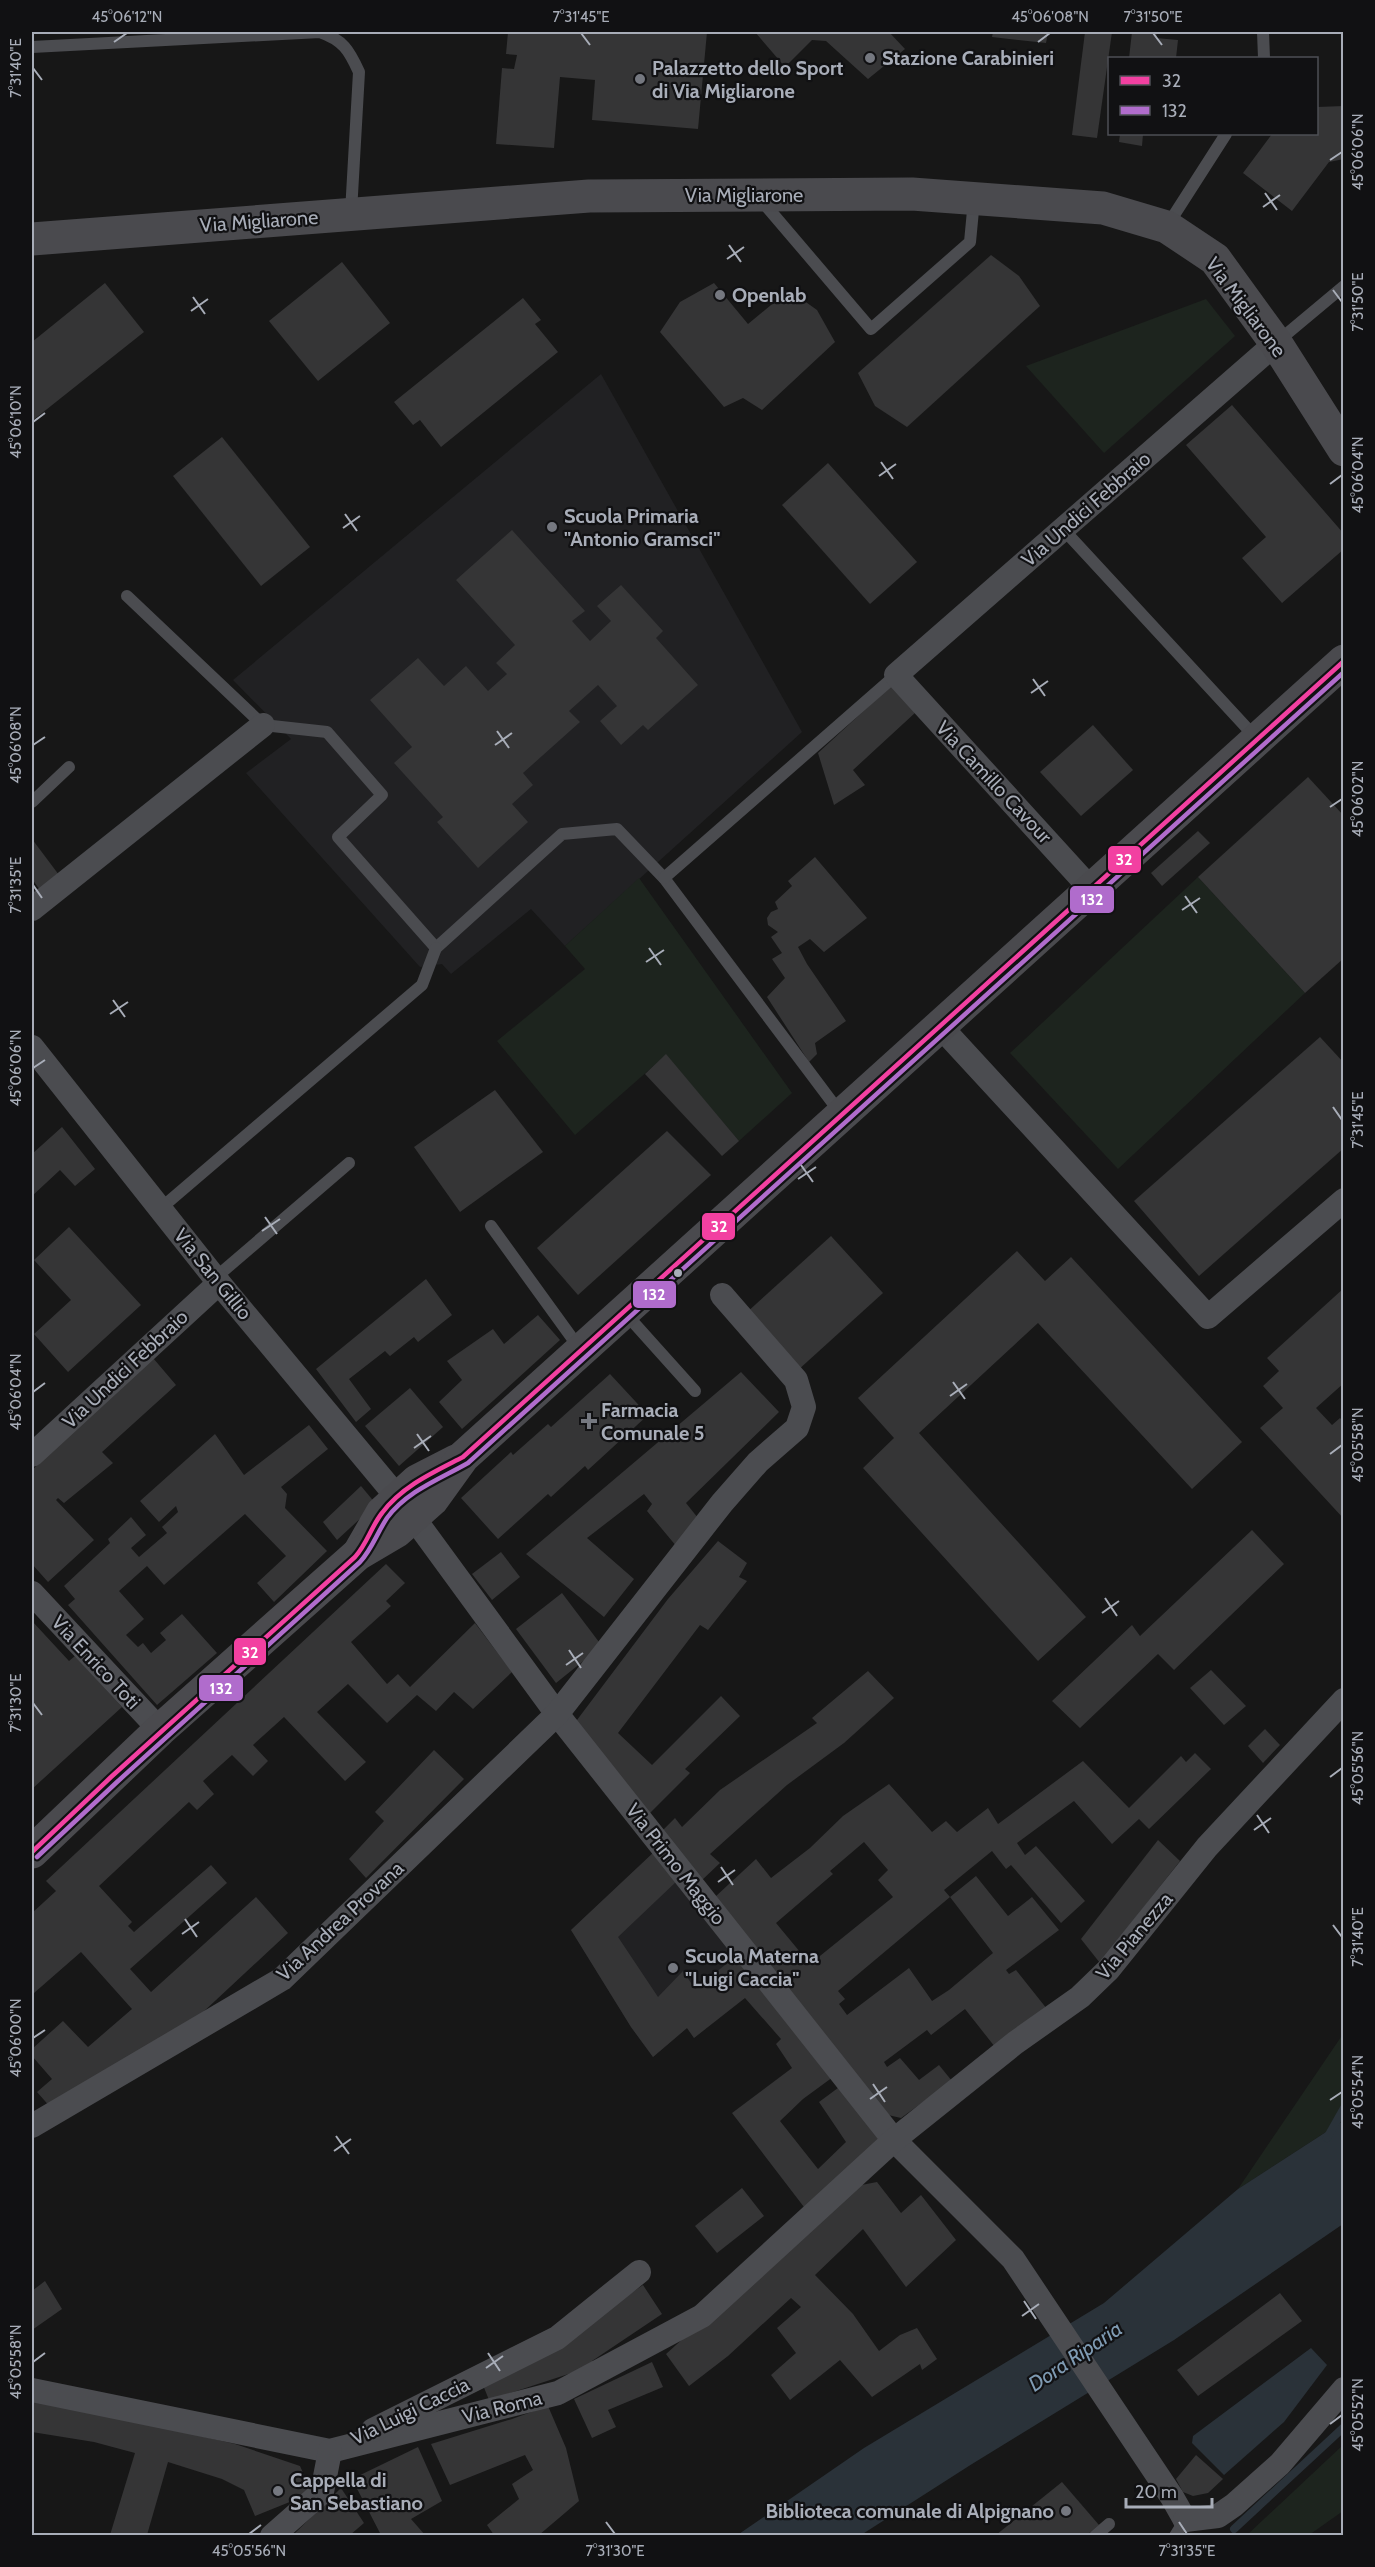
<svg xmlns="http://www.w3.org/2000/svg" width="1375" height="2567" font-family="Cabin,sans-serif">
  <style>
    .built { fill: #212123 }
    .green { fill: #1d241e }
    .water { fill: #2a3239 }
    .lines { fill: none; stroke-linecap: round; stroke-linejoin: round }
    .stream { stroke: #2a3239; stroke-width: 8 }
    .building { fill: #353536; fill-rule: evenodd }
    .lane { stroke: #4b4c50; stroke-width: 12 }
    .street { stroke: #4b4c50; stroke-width: 24 }
    .secondary { stroke: #4a4a4e; stroke-width: 33 }
    .bus-1-casing { stroke: #111113; stroke-width: 9 }
    .bus-2-casing { stroke: #111113; stroke-width: 9 }
    .bus-1 { stroke: #f240a1; stroke-width: 4.5 }
    .bus-2 { stroke: #b06ccc; stroke-width: 4.5 }
    .ticks { fill: none; stroke: #a8adb8; stroke-width: 2 }
    .poi-dot { fill: #757880; stroke: #111113; stroke-width: 2 }
    .bus-dot { fill: #a8adb8; stroke: #111113; stroke-width: 2 }
    .labels { text-anchor: middle; dominant-baseline: central; stroke-width: 4.5; stroke-linejoin: round; paint-order: stroke }
    .poi-label { font-size: 20px; font-weight: bold; fill: #a8adb8; stroke: #111113; text-anchor: start }
    .street-label { font-size: 20px; fill: #a8adb8; stroke: #111113 }
    .water-label { font-size: 21px; font-style: italic; fill: #7f9bb3; stroke: #111113 }
    .line-badge { stroke: #111113; stroke-width: 2 }
    .badge-label { font-size: 16px; text-anchor: middle; font-weight: bold; fill: #fff }
    .neatline { fill: none; stroke: #a8adb8; stroke-width: 2 }
    .ticks-label { font-size: 15px; text-anchor: middle; fill: #a8adb8 }
  </style>
  <rect width="100%" height="100%" fill="#171717"/>
  <g class="built">
    <polygon points="601,374 802,732 565,946 531,909 451,974 442,964 420,967 246,773 291,739 233,680"/>
    <polygon points="654,1852 740,1953 716,2020 694,2038 687,2028 653,2057 631,2027 571,1930"/>
  </g>
  <g class="green">
    <polygon points="1206,299 1235,336 1104,453 1026,366"/>
    <polygon points="1198,877 1305,993 1118,1169 1010,1053"/>
    <polygon points="639,878 792,1093 739,1141 666,1055 575,1135 497,1041 585,969 565,946"/>
    <polygon points="1343,2034 1343,2121 1238,2189"/>
    <polygon points="1343,2445 1343,2511 1309,2535 1247,2535"/>
  </g>
  <g class="water">
    <polygon points="1343,2121 1343,2224 1174,2340 972,2464 861,2535 736,2536 864,2448 1104,2303 1238,2189"/>
    <polygon points="1311,2348 1327,2365 1284,2422 1224,2475 1192,2443 1193,2436"/>
  </g>
  <g class="lines">
    <g class="stream">
      <polyline points="1327,2138 1344,2108"/>
      <polyline points="1234,2529 1344,2427"/>
    </g>
  </g>
  <g class="building">
    <polygon points="508,32 707,32 698,129 592,120 595,80 560,77 554,148 496,144 502,68 514,69 517,55 506,54"/>
    <polygon points="755,32 889,32 905,49 868,79 826,41 812,40 785,67"/>
    <polygon points="993,32 1048,32 1046,43 992,37"/>
    <polygon points="1085,32 1112,32 1097,138 1072,135"/>
    <polygon points="1132,32 1157,32 1156,38 1178,40 1176,58 1129,58"/>
    <polygon points="1344,106 1344,159 1329,162 1292,211 1243,173 1272,134 1317,134 1317,107"/>
    <polygon points="1120,134 1143,134 1142,146 1119,142"/>
    <polygon points="991,255 1019,276 1040,306 907,427 875,406 858,373"/>
    <polygon points="342,262 390,323 318,381 269,321"/>
    <polygon points="105,283 144,332 32,421 32,342"/>
    <polygon points="714,283 748,324 789,290 817,310 835,342 762,410 743,398 724,407 660,332 680,302"/>
    <polygon points="523,298 541,320 535,324 558,352 441,447 420,420 413,425 394,402"/>
    <polygon points="1232,405 1344,534 1344,549 1282,603 1242,558 1266,537 1186,445"/>
    <polygon points="222,437 310,547 261,586 173,476"/>
    <polygon points="828,463 917,562 870,604 782,505"/>
    <polygon points="512,530 585,611 572,621 590,641 611,621 597,606 621,585 663,631 656,638 698,685 648,730 643,725 621,745 600,721 617,706 598,685 569,711 580,722 523,773 533,785 512,804 528,822 478,868 437,822 443,817 394,763 412,747 370,700 418,658 444,686 466,666 488,691 507,674 496,663 515,645 456,580"/>
    <polygon points="892,685 916,712 853,770 865,785 834,805 818,753"/>
    <polygon points="1093,725 1133,770 1081,816 1040,772"/>
    <polygon points="1308,777 1344,816 1344,958 1305,993 1198,877"/>
    <polygon points="1198,831 1210,843 1162,886 1151,873"/>
    <polygon points="32,839 59,875 40,890 32,879"/>
    <polygon points="815,857 867,918 824,952 810,939 798,947 807,964 846,1021 815,1043 817,1054 809,1062 767,997 785,978 772,959 782,953 771,937 778,932 768,925 767,918 771,912 778,909 775,902 792,886 788,881"/>
    <polygon points="1320,1037 1344,1063 1344,1148 1199,1276 1134,1201"/>
    <polygon points="666,1054 739,1141 722,1156 645,1074"/>
    <polygon points="495,1090 543,1152 460,1212 414,1147"/>
    <polygon points="62,1127 95,1169 75,1186 60,1170 32,1196 32,1154"/>
    <polygon points="667,1131 711,1175 578,1295 537,1248"/>
    <polygon points="69,1227 141,1305 68,1372 34,1334 71,1300 34,1260"/>
    <polygon points="831,1236 883,1293 797,1371 745,1314"/>
    <polygon points="1017,1251 1045,1281 1071,1257 1242,1442 1192,1489 1038,1323 919,1433 1086,1617 1038,1661 863,1468 894,1438 858,1398"/>
    <polygon points="426,1279 452,1315 418,1342 414,1337 390,1356 385,1351 349,1379 371,1409 356,1422 316,1369"/>
    <polygon points="1344,1288 1344,1383 1316,1408 1332,1425 1340,1418 1344,1422 1344,1519 1260,1428 1283,1408 1263,1386 1279,1371 1267,1358"/>
    <polygon points="538,1315 560,1340 462,1429 439,1402 462,1380 447,1361 493,1329 504,1344"/>
    <polygon points="153,1358 176,1385 102,1452 113,1463 64,1503 58,1498 56,1500 94,1540 48,1582 32,1564 32,1470"/>
    <polygon points="741,1372 779,1412 686,1503 698,1518 677,1547 647,1511 652,1504 644,1494 587,1538 634,1579 604,1617 526,1554"/>
    <polygon points="610,1374 648,1415 588,1470 585,1466 551,1497 548,1494 498,1539 461,1498 511,1452 513,1455 548,1424 551,1427"/>
    <polygon points="410,1388 443,1427 399,1466 365,1426"/>
    <polygon points="309,1425 328,1449 281,1487 287,1494 285,1508 327,1551 274,1602 257,1583 286,1556 245,1514 164,1585 147,1566 119,1591 144,1619 126,1635 138,1647 143,1643 151,1653 166,1640 160,1633 182,1614 217,1653 157,1705 68,1605 75,1599 64,1586 110,1543 108,1539 131,1517 146,1535 131,1548 139,1557 167,1533 162,1527 178,1512 176,1506 159,1522 140,1501 215,1434 244,1475"/>
    <polygon points="361,1486 376,1504 337,1540 323,1522"/>
    <polygon points="1252,1530 1284,1564 1174,1670 1158,1654 1080,1728 1052,1701 1132,1625 1140,1636"/>
    <polygon points="718,1541 747,1563 739,1577 747,1581 708,1630 700,1625 618,1733 652,1765 721,1696 740,1716 685,1769 690,1773 648,1815 574,1724 668,1599"/>
    <polygon points="501,1552 520,1577 492,1600 472,1574"/>
    <polygon points="386,1564 405,1583 386,1601 391,1606 351,1642 387,1684 398,1674 410,1687 475,1623 512,1672 473,1709 454,1692 436,1711 417,1695 387,1723 348,1684 317,1712 366,1762 345,1781 284,1717 253,1745 268,1761 253,1776 232,1755 203,1781 214,1794 197,1810 189,1802 99,1886 132,1922 128,1926 134,1932 211,1865 227,1883 130,1969 151,1992 256,1897 288,1933 186,2028 52,2109 37,2092 52,2079 32,2056 32,2049 63,2021 88,2047 132,2009 81,1952 34,1993 32,1990 32,1913 56,1891 46,1881"/>
    <polygon points="562,1593 602,1646 556,1683 516,1629"/>
    <polygon points="32,1621 69,1661 75,1656 122,1707 32,1789"/>
    <polygon points="1211,1670 1246,1706 1224,1725 1190,1688"/>
    <polygon points="868,1671 894,1698 844,1743 787,1785 710,1854 720,1863 701,1881 660,1833 675,1818 682,1827 720,1790 817,1723 812,1718"/>
    <polygon points="1265,1729 1280,1745 1263,1763 1248,1746"/>
    <polygon points="434,1750 464,1779 366,1878 349,1859 384,1821 375,1812"/>
    <path d="M1195 1753 1211 1769 1149 1829 1139 1819 1112 1844 1074 1801 1017 1843 1025 1855 1036 1846 1085 1901 1061 1923 1011 1865 1006 1869 992 1851 944 1890 950 1897 838 1991 845 1999 839 2004 847 2015 909 1968 932 2001 949 1990 993 1953 950 1897 976 1876 1008 1916 1032 1897 1059 1930 1006 1970 1009 1974 1016 1970 1047 2009 995 2047 965 2009 931 2035 927 2030 884 2062 887 2067 900 2058 919 2080 939 2065 952 2081 901 2118 888 2115 715 1897 756 1859 771 1878 810 1848 843 1816 889 1784 932 1832 946 1821 957 1832 988 1808 998 1824 1083 1761 1129 1808 1181 1756 1186 1762ZM864 1842 888 1870 878 1880 893 1897 810 1964 776 1923 833 1874 830 1871Z"/>
    <polygon points="1158,1840 1180,1861 1100,1963 1081,1939"/>
    <polygon points="654,1852 678,1880 618,1937 658,1997 683,1971 695,1989 740,1953 833,2077 803,2099 780,2121 818,2169 846,2142 819,2102 842,2085 883,2142 807,2211 732,2113 792,2068 776,2044 781,2039 745,1998 694,2038 687,2028 653,2057 631,2027 571,1930"/>
    <polygon points="877,2182 901,2213 921,2195 956,2240 906,2287 863,2229 815,2275 853,2314 879,2351 900,2335 917,2328 937,2359 922,2370 920,2364 872,2397 840,2360 790,2400 771,2375 796,2353 777,2328 801,2307 791,2298 728,2356 689,2386 666,2354 851,2187"/>
    <polygon points="742,2188 764,2216 717,2253 695,2226"/>
    <polygon points="45,2281 62,2309 32,2330 32,2291"/>
    <polygon points="643,2285 662,2314 592,2361 596,2365 489,2400 483,2385 573,2332"/>
    <polygon points="1280,2293 1302,2321 1198,2396 1177,2370"/>
    <polygon points="652,2362 663,2387 608,2410 616,2427 592,2438 574,2399"/>
    <polygon points="32,2397 235,2444 300,2466 312,2493 255,2516 244,2490 222,2479 168,2462 147,2535 110,2535 135,2453 94,2442 32,2432"/>
    <polygon points="548,2406 566,2448 579,2501 539,2535 494,2535 487,2525 519,2499 512,2484 533,2470 525,2455 450,2485 431,2444 512,2419"/>
    <polygon points="418,2447 442,2501 411,2519 425,2535 381,2535 352,2479"/>
    <polygon points="1196,2455 1223,2479 1208,2493 1193,2496 1183,2492 1176,2479"/>
    <polygon points="1062,2482 1099,2525 1087,2535 996,2535"/>
    <polygon points="341,2488 364,2523 350,2535 293,2535"/>
  </g>
  <g class="lines">
    <g class="lane">
      <polyline points="1263,32 1264,58"/>
      <path d="M32 47 320 32C343 40 349 50 359 72L351 212"/>
      <polyline points="761,200 871,329 970,242 974,200"/>
      <polyline points="1167,226 1226,134"/>
      <polyline points="1277,342 1344,286"/>
      <polyline points="1063,529 1257,739"/>
      <polyline points="127,596 263,725 327,732 382,795 338,837 436,948 562,834 617,829 664,878 841,1114"/>
      <polyline points="32,802 69,767"/>
      <polyline points="664,878 896,675"/>
      <polyline points="160,1209 422,985 436,948"/>
      <polyline points="491,1226 580,1349"/>
      <polyline points="215,1278 349,1163"/>
      <polyline points="625,1313 695,1391"/>
      <polyline points="1095,2536 1109,2524"/>
      <polyline points="1175,2536 1185,2520"/>
    </g>
    <g class="street">
      <polyline points="1091,889 896,675 1276,343"/>
      <polyline points="32,909 263,725"/>
      <polyline points="939,1025 1208,1317 1344,1200"/>
      <polyline points="32,1047 219,1283 398,1498"/>
      <polyline points="32,1455 219,1283"/>
      <polyline points="413,1517 557,1714 894,2140 1013,2259 1172,2497 1185,2520"/>
      <polyline points="32,1593 160,1730"/>
      <polyline points="32,2126 282,1979 557,1714 722,1503 758,1462 797,1428 804,1407 796,1380 722,1295"/>
      <polyline points="32,2390 330,2451 558,2393 702,2316 894,2140 1015,2043 1080,1997 1109,1969 1207,1847 1344,1700"/>
      <polyline points="373,2430 557,2338 639,2272"/>
      <polyline points="1185,2520 1218,2516 1234,2505 1280,2464 1344,2389"/>
      <polyline points="272,2536 322,2492 330,2451"/>
    </g>
    <g class="secondary">
      <polyline points="32,239 589,196 912,194 1103,208 1167,227 1215,259 1276,343 1344,450"/>
      <polyline points="359,1553 382,1513 417,1481 456,1461"/>
      <polyline points="32,1852 160,1730 358,1554 397,1531 432,1500 463,1457 1344,661"/>
    </g>
    <defs>
      <path id="bus-1" d="M32 1852 111 1777 355 1557C367 1544 371 1527 382 1513 402 1486 434 1472 463 1457L1344 661"/>
      <path id="bus-2" d="M37 1857 117 1782 360 1562C372 1549 377 1533 387 1518 407 1491 440 1479 468 1463L1344 672"/>
    </defs>
    <use href="#bus-1" class="bus-1-casing"/>
    <use href="#bus-2" class="bus-2-casing"/>
    <use href="#bus-1" class="bus-1"/>
    <use href="#bus-2" class="bus-2"/>
  </g>
  <path class="ticks" d="M581 33 590 45M1153 33 1162 45M114 42 127 33M1038 42 1050 33M33 68 42 80M1330 160 1342 152M1265 193 1277 210M1263 207 1280 195M729 245 741 262M727 259 744 247M1333 290 1342 302M193 297 205 314M191 311 208 299M33 422 45 413M881 462 893 479M879 476 896 464M1330 484 1342 475M345 514 357 531M343 528 360 516M1033 679 1045 696M1031 693 1048 681M497 731 509 748M33 745 45 737M495 745 512 733M1330 807 1342 799M33 885 42 898M1185 896 1197 913M1182 910 1200 898M649 948 661 965M646 962 664 950M113 1000 125 1017M110 1014 128 1002M33 1068 45 1060M1333 1107 1342 1120M801 1165 813 1182M798 1179 816 1167M265 1217 277 1234M262 1231 280 1219M953 1382 965 1399M33 1392 45 1383M950 1396 967 1384M417 1434 429 1451M414 1448 431 1436M1330 1454 1342 1445M1105 1598 1117 1616M1102 1613 1119 1601M569 1650 581 1668M566 1665 583 1653M33 1703 42 1715M1330 1777 1342 1768M1257 1815 1269 1833M1254 1830 1271 1818M721 1867 733 1885M718 1882 735 1870M185 1919 197 1937M1333 1925 1342 1937M182 1934 199 1922M33 2038 45 2030M873 2084 885 2102M870 2099 887 2087M1330 2100 1342 2092M336 2136 349 2154M334 2151 351 2139M1024 2301 1036 2319M1022 2316 1039 2304M488 2353 500 2371M33 2362 45 2353M486 2368 503 2356M1330 2424 1342 2415M606 2522 615 2534M1179 2522 1187 2534M249 2534 261 2525"/>
  <g class="poi-dot">
    <circle cx="870" cy="58" r="6"/>
    <circle cx="640" cy="79" r="6"/>
    <circle cx="720" cy="295" r="6"/>
    <circle cx="552" cy="527" r="6"/>
    <path d="M586 1412h6v6h6v6h-6v6h-6v-6h-6v-6h6z"/>
    <circle cx="673" cy="1968" r="6"/>
    <circle cx="278" cy="2491" r="6"/>
    <circle cx="1066" cy="2511" r="6"/>
  </g>
  <circle class="bus-dot" cx="678" cy="1273" r="5"/>
  <g class="labels">
    <g class="poi-label">
      <text x="882" y="58">Stazione Carabinieri</text>
      <text x="652" y="68">Palazzetto dello Sport<tspan x="652" dy="23">di Via Migliarone</tspan></text>
      <text x="732" y="295">Openlab</text>
      <text x="564" y="516">Scuola Primaria<tspan x="564" dy="23">"Antonio Gramsci"</tspan></text>
      <text x="601" y="1410">Farmacia<tspan x="601" dy="23">Comunale 5</tspan></text>
      <text x="685" y="1956">Scuola Materna<tspan x="685" dy="23">"Luigi Caccia"</tspan></text>
      <text x="290" y="2480">Cappella di<tspan x="290" dy="23">San Sebastiano</tspan></text>
      <text x="1054" y="2511" text-anchor="end">Biblioteca comunale di Alpignano</text>
    </g>
    <g class="street-label">
      <text x="744" y="195">Via Migliarone</text>
      <text transform="translate(259 221) rotate(-4)">Via Migliarone</text>
      <text transform="translate(1246 307) rotate(53)">Via Migliarone</text>
      <text transform="translate(1086 509) rotate(-41)">Via Undici Febbraio</text>
      <text transform="translate(994 782) rotate(47)">Via Camillo Cavour</text>
      <text transform="translate(213 1274) rotate(51)">Via San Gillio</text>
      <text transform="translate(125 1369) rotate(-43)">Via Undici Febbraio</text>
      <text transform="translate(96 1662) rotate(47)">Via Enrico Toti</text>
      <text transform="translate(676 1864) rotate(52)">Via Primo Maggio</text>
      <text transform="translate(340 1921) rotate(-43)">Via Andrea Provana</text>
      <text transform="translate(1134 1936) rotate(-50)">Via Pianezza</text>
      <text transform="translate(502 2407) rotate(-14)">Via Roma</text>
      <text transform="translate(410 2411) rotate(-26)">Via Luigi Caccia</text>
    </g>
    <g class="water-label">
      <text transform="translate(1075 2356) rotate(-34)">Dora Riparia</text>
    </g>
  </g>
  <g class="line-badge">
    <rect x="1107" y="845" width="35" height="29" rx="6" fill="#f240a1"/>
    <rect x="1069" y="885" width="46" height="29" rx="6" fill="#b06ccc"/>
    <rect x="701" y="1212" width="35" height="29" rx="6" fill="#f240a1"/>
    <rect x="632" y="1280" width="45" height="29" rx="6" fill="#b06ccc"/>
    <rect x="233" y="1637" width="34" height="29" rx="6" fill="#f240a1"/>
    <rect x="198" y="1674" width="46" height="28" rx="6" fill="#b06ccc"/>
  </g>
  <g class="badge-label">
    <text x="1124" y="865">32</text>
    <text x="1092" y="905">132</text>
    <text x="719" y="1232">32</text>
    <text x="654" y="1300">132</text>
    <text x="250" y="1658">32</text>
    <text x="221" y="1694">132</text>
  </g>
  <rect width="1375" height="2567" fill="none" stroke="#111113" stroke-width="66"/>
  <rect x="1108" y="57" width="210" height="78" fill="#111113" stroke="#4d4f55" stroke-width="1.5"/>
  <rect x="1120" y="76" width="30" height="9" fill="#f240a1" stroke="#4d4f55" stroke-width="1.5"/>
  <text x="1162" y="87" font-size="18" fill="#a8adb8">32</text>
  <rect x="1120" y="106" width="30" height="9" fill="#b06ccc" stroke="#4d4f55" stroke-width="1.5"/>
  <text x="1162" y="117" font-size="18" fill="#a8adb8">132</text>
  <path d="M1126 2498v9h86v-9" fill="none" stroke="#a8adb8" stroke-width="3"/>
  <text x="1135" y="2498" font-size="18" fill="#a8adb8" stroke="#111113" stroke-width="4.5" paint-order="stroke">20 m</text>
  <rect x="33" y="33" width="1309" height="2501" class="neatline"/>
  <g class="ticks-label">
    <text x="127" y="22">45°06'12"N</text>
    <text x="581" y="22">7°31'45"E</text>
    <text x="1050" y="22">45°06'08"N</text>
    <text x="1153" y="22">7°31'50"E</text>
    <text transform="translate(16 68) rotate(-90)" y="5">7°31'40"E</text>
    <text transform="translate(1358 152) rotate(-90)" y="5">45°06'06"N</text>
    <text transform="translate(1358 302) rotate(-90)" y="5">7°31'50"E</text>
    <text transform="translate(16 422) rotate(-90)" y="5">45°06'10"N</text>
    <text transform="translate(1358 475) rotate(-90)" y="5">45°06'04"N</text>
    <text transform="translate(16 745) rotate(-90)" y="5">45°06'08"N</text>
    <text transform="translate(1358 799) rotate(-90)" y="5">45°06'02"N</text>
    <text transform="translate(16 885) rotate(-90)" y="5">7°31'35"E</text>
    <text transform="translate(16 1068) rotate(-90)" y="5">45°06'06"N</text>
    <text transform="translate(1358 1120) rotate(-90)" y="5">7°31'45"E</text>
    <text transform="translate(16 1392) rotate(-90)" y="5">45°06'04"N</text>
    <text transform="translate(1358 1445) rotate(-90)" y="5">45°05'58"N</text>
    <text transform="translate(16 1703) rotate(-90)" y="5">7°31'30"E</text>
    <text transform="translate(1358 1768) rotate(-90)" y="5">45°05'56"N</text>
    <text transform="translate(1358 1937) rotate(-90)" y="5">7°31'40"E</text>
    <text transform="translate(16 2038) rotate(-90)" y="5">45°06'00"N</text>
    <text transform="translate(1358 2092) rotate(-90)" y="5">45°05'54"N</text>
    <text transform="translate(16 2362) rotate(-90)" y="5">45°05'58"N</text>
    <text transform="translate(1358 2415) rotate(-90)" y="5">45°05'52"N</text>
    <text x="249" y="2556">45°05'56"N</text>
    <text x="615" y="2556">7°31'30"E</text>
    <text x="1187" y="2556">7°31'35"E</text>
  </g>
</svg>
